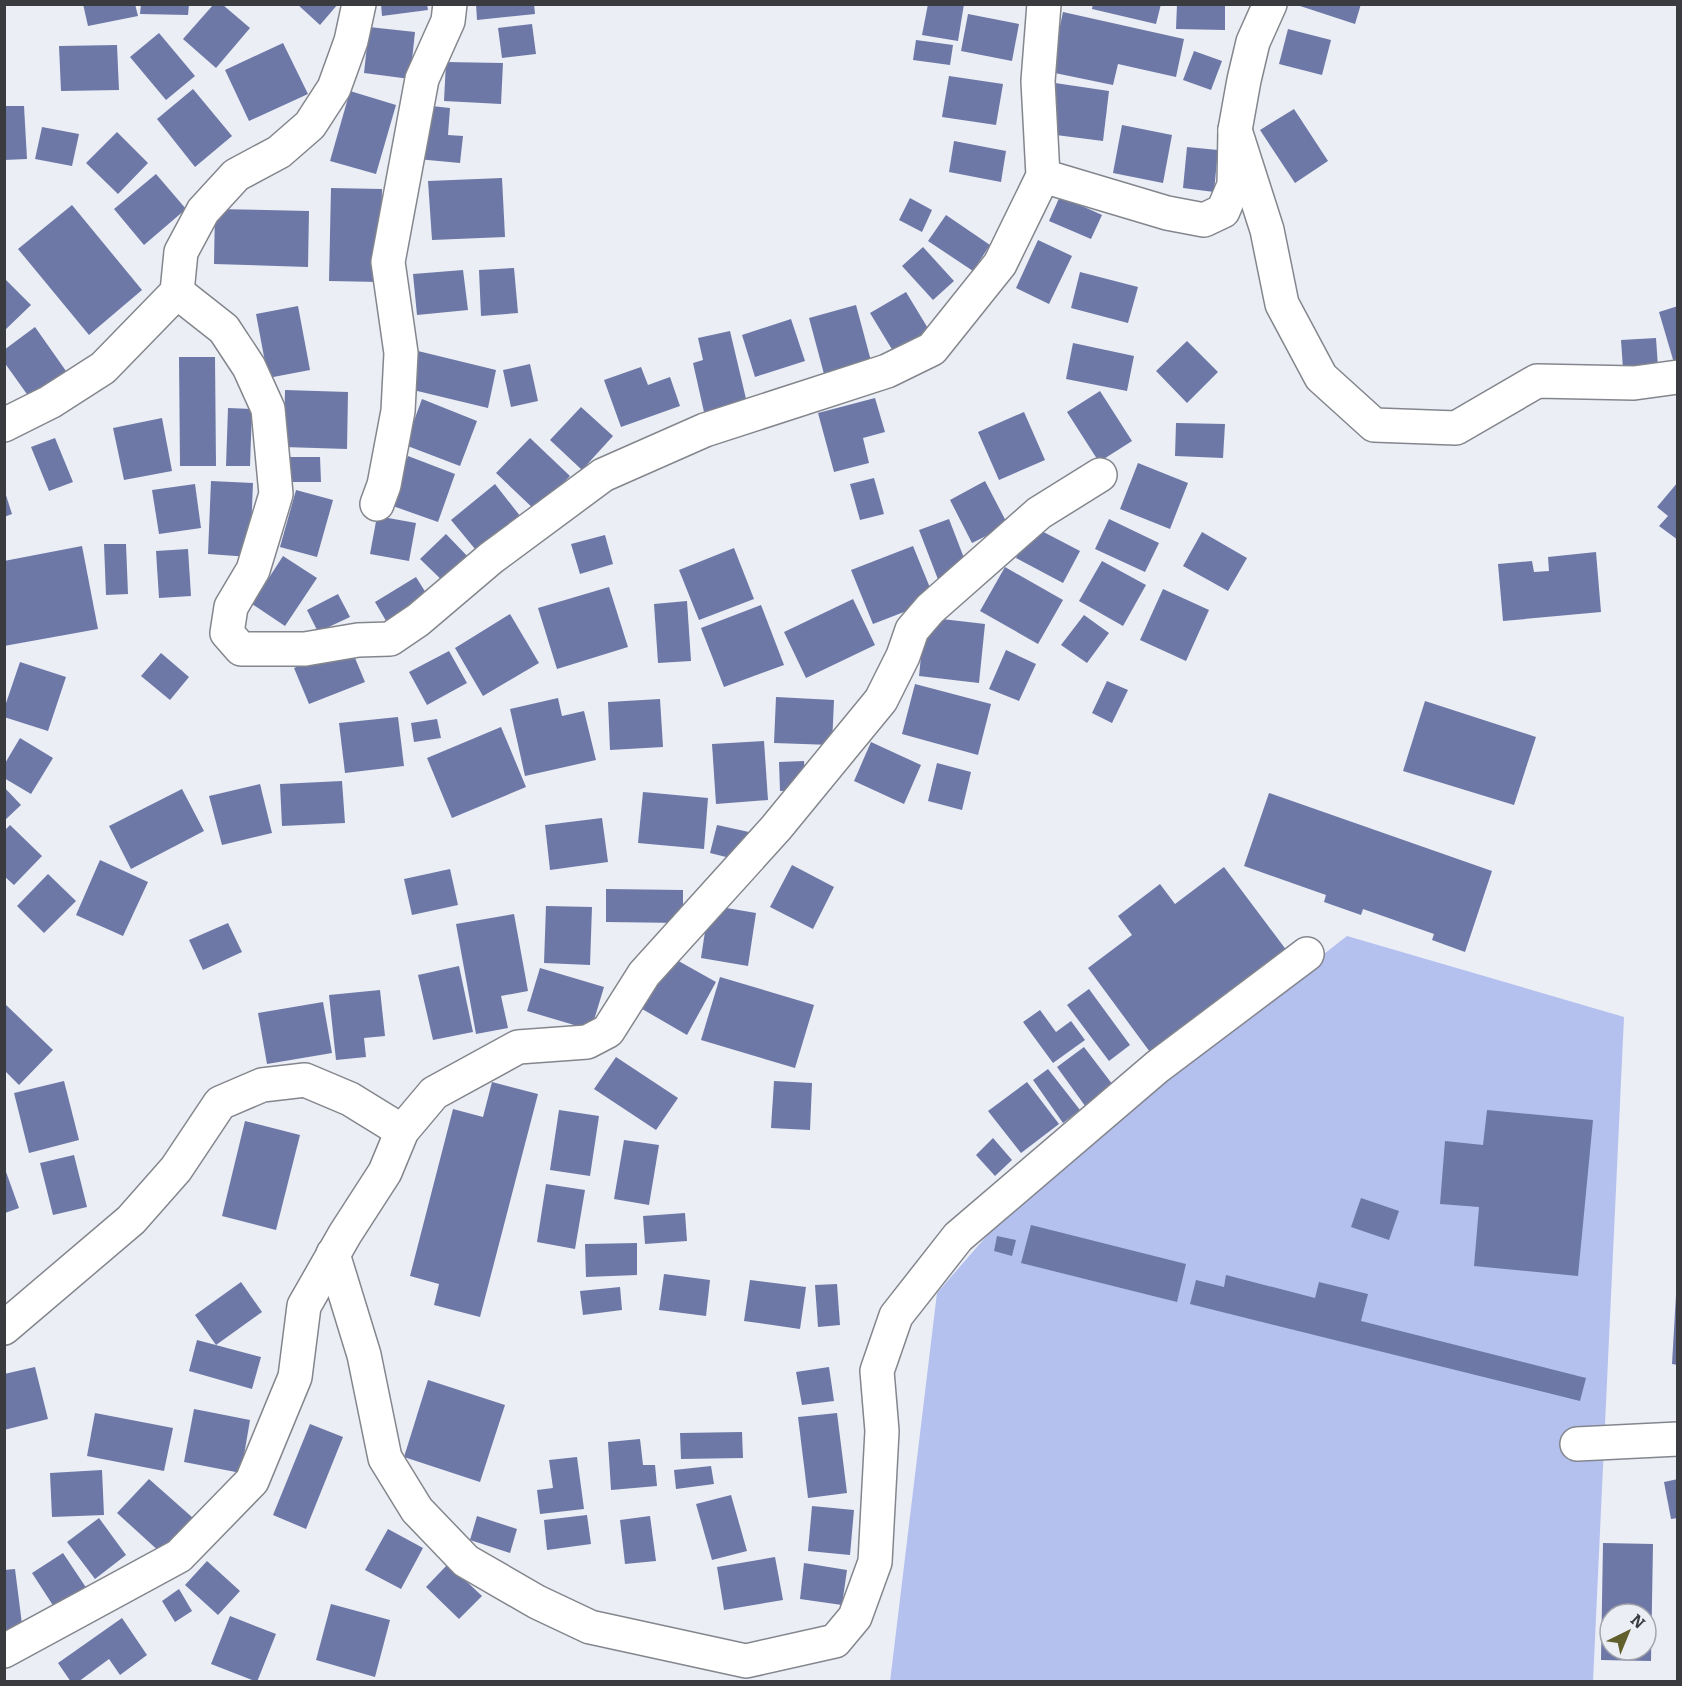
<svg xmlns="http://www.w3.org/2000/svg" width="1682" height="1686" font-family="Bitter,serif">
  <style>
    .green { fill: #b4c0ee }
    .building { fill: #6d78a7; fill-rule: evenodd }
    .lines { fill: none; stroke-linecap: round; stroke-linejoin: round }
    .minor-casing { stroke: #84868d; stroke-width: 36 }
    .minor { stroke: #fff; stroke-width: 33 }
  </style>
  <rect width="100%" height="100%" fill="#ebeef5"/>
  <polygon class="green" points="1347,936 1624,1017 1593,1681 890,1682 937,1293 1037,1178"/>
  <g class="building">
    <polygon points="83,4 135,4 138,16 88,26"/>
    <polygon points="141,4 189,4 188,15 140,14"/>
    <polygon points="297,4 338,4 320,25"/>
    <polygon points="381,4 427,4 428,10 382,16"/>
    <polygon points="476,4 534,4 535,14 477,20"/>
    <polygon points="928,4 964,4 958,41 922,35"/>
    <polygon points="1093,4 1161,4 1156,24 1092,9"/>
    <polygon points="1177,4 1225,4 1225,30 1176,29"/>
    <polygon points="1294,4 1361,4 1355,24"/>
    <polygon points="213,5 223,5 250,28 216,68 183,39"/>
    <polygon points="1063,12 1184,39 1176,77 1118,64 1113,85 1050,72"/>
    <polygon points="968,14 1019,24 1012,61 961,51"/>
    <polygon points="532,24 536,54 502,58 498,28"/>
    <polygon points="369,27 415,32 410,79 364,73"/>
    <polygon points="1288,29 1331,40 1322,75 1279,64"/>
    <polygon points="159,33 195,76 166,100 130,57"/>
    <polygon points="916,40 953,45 950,65 913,60"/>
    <polygon points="283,43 308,94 249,121 225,70"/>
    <polygon points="117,45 119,90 61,91 59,46"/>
    <polygon points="1194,51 1222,61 1211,90 1183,80"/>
    <polygon points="446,62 503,63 501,104 444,101"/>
    <polygon points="949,76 1003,84 996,125 942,117"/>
    <polygon points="1055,83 1109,91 1103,141 1048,134"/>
    <polygon points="193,89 232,136 195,167 157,119"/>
    <polygon points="350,91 396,105 376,174 330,161"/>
    <polygon points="422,105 450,108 448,135 463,136 460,163 417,159"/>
    <polygon points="4,106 24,106 27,159 4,160"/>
    <polygon points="1294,109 1328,161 1295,183 1260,130"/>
    <polygon points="1122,125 1172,135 1163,183 1113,173"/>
    <polygon points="42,127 79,134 72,166 35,159"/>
    <polygon points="117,132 148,163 118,194 86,163"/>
    <polygon points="954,141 1006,151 1001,182 949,172"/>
    <polygon points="1187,147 1218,150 1214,192 1183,188"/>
    <polygon points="156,174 186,209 144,245 114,209"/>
    <polygon points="502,178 505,237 432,240 428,181"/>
    <polygon points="331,188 382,189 380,282 329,281"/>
    <polygon points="1060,196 1102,215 1091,239 1049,221"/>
    <polygon points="910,198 932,210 922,232 899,220"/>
    <polygon points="72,205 142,290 89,335 18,249"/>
    <polygon points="215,209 309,211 308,267 214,264"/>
    <polygon points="946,215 990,245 973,271 928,241"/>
    <polygon points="1038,240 1072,256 1049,304 1016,288"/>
    <polygon points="923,247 954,281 933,300 902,266"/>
    <polygon points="514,268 518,313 481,316 479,270"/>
    <polygon points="463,270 468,310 417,315 413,274"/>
    <polygon points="1080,272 1138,287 1128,323 1071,308"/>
    <polygon points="4,278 31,305 4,331"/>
    <polygon points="906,292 932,335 896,356 870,313"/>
    <polygon points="856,305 871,361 824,374 809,318"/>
    <polygon points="298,306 310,370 268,378 256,314"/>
    <polygon points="1678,306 1678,362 1674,363 1659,312"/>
    <polygon points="791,319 805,361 755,377 742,335"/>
    <polygon points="35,327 66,371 29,397 4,362 4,350"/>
    <polygon points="730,331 747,403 704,412 693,363 703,360 698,338"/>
    <polygon points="1656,338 1658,367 1623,369 1621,340"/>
    <polygon points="1187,341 1218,372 1187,403 1156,371"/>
    <polygon points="1073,343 1134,356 1127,391 1066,379"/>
    <polygon points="418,351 496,370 488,408 409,389"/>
    <polygon points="179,357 215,357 216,466 180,466"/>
    <polygon points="530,364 538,401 511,407 503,370"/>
    <polygon points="641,367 648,385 670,377 680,406 621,427 604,380"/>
    <polygon points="285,390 348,392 347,449 284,447"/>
    <polygon points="1100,391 1132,441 1099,462 1067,412"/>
    <polygon points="875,398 885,432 863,438 869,463 834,472 818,413"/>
    <polygon points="422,399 477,421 460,466 405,445"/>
    <polygon points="581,407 613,436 582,470 550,440"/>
    <polygon points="228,408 252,409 250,466 226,466"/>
    <polygon points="1024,412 1045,460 999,480 978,432"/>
    <polygon points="162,418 172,471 124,480 113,428"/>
    <polygon points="1176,423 1225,424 1223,458 1175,456"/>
    <polygon points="55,438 73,482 49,491 31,447"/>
    <polygon points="530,438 570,476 536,511 496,473"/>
    <polygon points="408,456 455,474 438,522 390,505"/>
    <polygon points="289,457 320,457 321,482 290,482"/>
    <polygon points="1138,463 1188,483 1170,529 1120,509"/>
    <polygon points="874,478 884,514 860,520 850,484"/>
    <polygon points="211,481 253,483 250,557 208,554"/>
    <polygon points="985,481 1008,525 972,543 950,500"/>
    <polygon points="1678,482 1678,540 1659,526 1668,516 1657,507"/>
    <polygon points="195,484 201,528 159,534 152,490"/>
    <polygon points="495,484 524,521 480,555 451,520"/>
    <polygon points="4,489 12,514 4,517"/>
    <polygon points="296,490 333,500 317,557 280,547"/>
    <polygon points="377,516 416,523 409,561 370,554"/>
    <polygon points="949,519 969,571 939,582 919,530"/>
    <polygon points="1109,519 1159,543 1145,572 1095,549"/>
    <polygon points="1032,526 1080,551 1063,583 1016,558"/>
    <polygon points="1202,532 1247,558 1228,591 1183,566"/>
    <polygon points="446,534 472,561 448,586 420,559"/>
    <polygon points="605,535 613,564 580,574 571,544"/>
    <polygon points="104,544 126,544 128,594 106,595"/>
    <polygon points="82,546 98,629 4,646 4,561"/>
    <polygon points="913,546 935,600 873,624 851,570"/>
    <polygon points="734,548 754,599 699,620 679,570"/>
    <polygon points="188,549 191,596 159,598 156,551"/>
    <polygon points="1596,552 1601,612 1503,621 1498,564 1532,561 1534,572 1549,571 1548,557"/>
    <polygon points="283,556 317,578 285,626 252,604"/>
    <polygon points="1102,561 1146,585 1123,626 1079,601"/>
    <polygon points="1005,567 1063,600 1038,644 980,611"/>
    <polygon points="416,577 431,601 389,626 375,602"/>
    <polygon points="609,587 628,647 557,669 538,608"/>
    <polygon points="1163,589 1209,610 1186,661 1140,640"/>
    <polygon points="338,594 350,617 318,632 307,610"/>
    <polygon points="853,599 875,645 806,678 784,632"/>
    <polygon points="687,601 691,661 658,663 654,604"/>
    <polygon points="761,605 784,665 724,687 701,628"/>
    <polygon points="510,614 539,663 483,696 455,648"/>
    <polygon points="1084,615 1109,633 1087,663 1061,645"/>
    <polygon points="925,617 985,624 979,683 919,676"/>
    <polygon points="350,646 365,682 309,704 294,668"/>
    <polygon points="1006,650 1036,664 1019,701 989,689"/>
    <polygon points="449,651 467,683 427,705 409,672"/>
    <polygon points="161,653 189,677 170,700 141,676"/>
    <polygon points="20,662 66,677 48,731 4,717 4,709"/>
    <polygon points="1107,681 1128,690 1112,723 1092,713"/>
    <polygon points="915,684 991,704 978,755 902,734"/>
    <polygon points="776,697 834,700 832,745 774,743"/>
    <polygon points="558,698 562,716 584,711 596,760 525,776 510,709"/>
    <polygon points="660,699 663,747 610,750 608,702"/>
    <polygon points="1425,701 1536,737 1514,805 1403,771"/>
    <polygon points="398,717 404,766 345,773 339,723"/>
    <polygon points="437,719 441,738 414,742 411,723"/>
    <polygon points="501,727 526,787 452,818 427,758"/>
    <polygon points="20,738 53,758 31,794 4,778 4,765"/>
    <polygon points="764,741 768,800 716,804 712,744"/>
    <polygon points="871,742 921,765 904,804 854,781"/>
    <polygon points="804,761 806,790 780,791 779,762"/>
    <polygon points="937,763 971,772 962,810 928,801"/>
    <polygon points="342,781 345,823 282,826 280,784"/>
    <polygon points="260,784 272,833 222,845 209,796"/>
    <polygon points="4,787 21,805 4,821"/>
    <polygon points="182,789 204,831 131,869 109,826"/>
    <polygon points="643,792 708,798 704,849 638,843"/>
    <polygon points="1269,793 1492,871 1465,952 1432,940 1434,934 1363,909 1361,915 1324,902 1326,895 1244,866"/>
    <polygon points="602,818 608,862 550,870 545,825"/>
    <polygon points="10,825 42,856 14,885 4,876 4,831"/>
    <polygon points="717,825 749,832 742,861 710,853"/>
    <polygon points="100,860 148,882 123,936 76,915"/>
    <polygon points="792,865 834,887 813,929 770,907"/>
    <polygon points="1224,867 1287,951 1150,1052 1088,968 1132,935 1118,916 1160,884 1175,904"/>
    <polygon points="450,869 458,905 412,915 404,879"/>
    <polygon points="48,874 76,901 44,933 17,906"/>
    <polygon points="606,889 683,890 683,923 606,922"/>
    <polygon points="709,905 756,913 748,966 701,958"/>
    <polygon points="546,906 592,907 590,965 544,963"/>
    <polygon points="514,914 528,991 501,996 508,1028 476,1034 456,924"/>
    <polygon points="228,923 242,952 203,970 189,940"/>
    <polygon points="666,954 716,982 687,1035 637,1006"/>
    <polygon points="459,966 473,1032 433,1040 418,975"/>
    <polygon points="540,968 604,987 591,1030 527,1011"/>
    <polygon points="720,977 814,1005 795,1068 701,1040"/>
    <polygon points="1089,989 1130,1045 1109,1061 1067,1005"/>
    <polygon points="380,990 385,1036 364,1038 366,1057 336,1060 329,995"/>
    <polygon points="323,1002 332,1053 267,1064 258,1013"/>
    <polygon points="4,1003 53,1050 19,1085 4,1070"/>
    <polygon points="1040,1010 1056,1032 1071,1021 1085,1040 1053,1063 1023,1022"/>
    <polygon points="1084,1047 1116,1089 1088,1110 1057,1067"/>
    <polygon points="616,1057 678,1098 656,1130 594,1089"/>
    <polygon points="1048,1069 1080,1110 1063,1123 1033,1080"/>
    <polygon points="64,1081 79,1140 29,1153 14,1093"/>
    <polygon points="774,1081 812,1083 810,1130 771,1128"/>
    <polygon points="492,1082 538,1094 480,1317 434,1305 439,1284 410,1276 453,1109 483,1117"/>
    <polygon points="1027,1082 1059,1124 1021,1153 988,1111"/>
    <polygon points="559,1110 599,1116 590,1176 550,1170"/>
    <polygon points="1487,1110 1593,1120 1578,1276 1474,1266 1479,1207 1440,1204 1445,1141 1483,1145"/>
    <polygon points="245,1121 300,1135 276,1230 222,1216"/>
    <polygon points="993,1138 1012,1160 995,1176 976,1155"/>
    <polygon points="624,1140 659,1145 649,1205 614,1199"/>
    <polygon points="74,1155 87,1207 53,1215 40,1163"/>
    <polygon points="5,1169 19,1208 5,1213"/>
    <polygon points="546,1184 585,1190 575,1249 537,1242"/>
    <polygon points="1361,1198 1399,1211 1389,1240 1351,1227"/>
    <polygon points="685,1213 687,1241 645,1244 643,1216"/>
    <polygon points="1031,1225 1186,1264 1177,1302 1021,1263"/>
    <polygon points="997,1236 1016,1240 1012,1256 994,1251"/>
    <polygon points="637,1243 637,1275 586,1277 585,1244"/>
    <polygon points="664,1274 710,1280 706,1316 659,1310"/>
    <polygon points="1226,1275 1315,1298 1319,1282 1368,1294 1361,1321 1586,1378 1580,1401 1190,1304 1196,1280 1224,1287"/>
    <polygon points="750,1280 806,1287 800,1329 744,1321"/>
    <polygon points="241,1282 262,1312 216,1345 195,1315"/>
    <polygon points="837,1284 840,1325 818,1327 815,1285"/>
    <polygon points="620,1287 622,1310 583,1315 580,1291"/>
    <polygon points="1676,1295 1678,1295 1678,1365 1672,1364"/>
    <polygon points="197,1340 261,1357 252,1389 189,1371"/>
    <polygon points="35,1367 48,1419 4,1430 4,1374"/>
    <polygon points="829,1367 834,1401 802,1405 796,1372"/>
    <polygon points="428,1380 505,1405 480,1482 404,1457"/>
    <polygon points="194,1409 250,1420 241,1473 184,1462"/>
    <polygon points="95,1413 173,1428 164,1471 87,1456"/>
    <polygon points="837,1413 847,1493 808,1498 798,1417"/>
    <polygon points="310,1424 343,1437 306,1529 273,1515"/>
    <polygon points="742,1432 743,1458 681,1459 680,1433"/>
    <polygon points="640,1439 643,1465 655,1465 657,1486 611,1490 608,1442"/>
    <polygon points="577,1457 584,1509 540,1514 537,1490 553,1488 549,1460"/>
    <polygon points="711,1466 714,1484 676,1489 674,1470"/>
    <polygon points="102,1470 104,1515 52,1517 50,1473"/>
    <polygon points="149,1479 193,1518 161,1553 117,1513"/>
    <polygon points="1678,1479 1678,1518 1671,1519 1664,1482"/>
    <polygon points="731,1495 747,1551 712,1560 696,1504"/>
    <polygon points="812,1506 854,1510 850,1555 808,1551"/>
    <polygon points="587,1515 591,1544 547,1550 544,1520"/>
    <polygon points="477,1516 517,1529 510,1553 470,1540"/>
    <polygon points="650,1516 656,1561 625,1564 620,1520"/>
    <polygon points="99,1518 126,1555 95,1579 67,1542"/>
    <polygon points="388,1529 423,1548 401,1589 365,1570"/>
    <path d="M1603 1543 1653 1544 1651 1661 1601 1660ZM1610 1614H1646V1650H1610Z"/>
    <polygon points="63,1553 87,1589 56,1610 32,1573"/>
    <polygon points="775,1557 783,1600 724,1610 717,1567"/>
    <polygon points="207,1561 240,1591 218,1615 185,1585"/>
    <polygon points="804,1563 847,1570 842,1605 800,1599"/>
    <polygon points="448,1564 482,1596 459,1619 426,1587"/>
    <polygon points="15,1569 24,1640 4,1642 4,1570"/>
    <polygon points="179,1589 192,1611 175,1622 162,1601"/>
    <polygon points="331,1604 390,1620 375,1677 316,1660"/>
    <polygon points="230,1616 276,1634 257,1682 211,1664"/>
    <polygon points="122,1618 147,1655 120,1675 109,1659 78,1682 71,1682 58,1663"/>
  </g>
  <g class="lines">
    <defs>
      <g id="minor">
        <polyline points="1235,130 1267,230 1282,304 1321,377 1374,425 1456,428 1537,381 1634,383 1678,377"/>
        <polyline points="1043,176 1167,213 1204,220 1223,211 1234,185 1235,130 1244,80 1253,42 1270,4"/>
        <polyline points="177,292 224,329 249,367 268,409 276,494 253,570 231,607 227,633 241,649 305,649 358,640 390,639 418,620 491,558 603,475 705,430 887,371 932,349 1000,264 1043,176 1038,81 1044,4"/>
        <polyline points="4,425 50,402 103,368 177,292 181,252 203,211 236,175 279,152 310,125 334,88 351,41 359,4"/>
        <polyline points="377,504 384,485 398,411 401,353 388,262 422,79 448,21 450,4"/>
        <polyline points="333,1254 364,1355 385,1458 417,1510 466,1561 537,1602 590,1627 746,1661 835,1641 855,1617 875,1562 882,1431 877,1371 896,1316 958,1237 1157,1067 1307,954"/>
        <polyline points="4,1328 131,1220 176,1169 220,1103 262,1085 305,1080 350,1099 402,1131"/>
        <polyline points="1577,1444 1678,1439"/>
        <polyline points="4,1651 179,1556 252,1481 295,1377 304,1306 345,1234 385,1172 402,1131 434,1093 518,1047 587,1042 608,1031 644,974 776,828 881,700 903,656 912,630 930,609 1039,513 1100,475"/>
      </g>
    </defs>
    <use href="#minor" class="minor-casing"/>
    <use href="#minor" class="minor"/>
  </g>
  <rect width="1682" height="1686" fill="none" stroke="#3a3b3e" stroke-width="12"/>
  <g transform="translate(1628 1632) rotate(43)"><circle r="28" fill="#ebeef5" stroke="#a4a6ac" stroke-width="1.5"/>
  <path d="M0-4.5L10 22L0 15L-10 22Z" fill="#61602d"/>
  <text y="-9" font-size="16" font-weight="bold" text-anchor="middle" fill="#3a3b3e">N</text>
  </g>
</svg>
